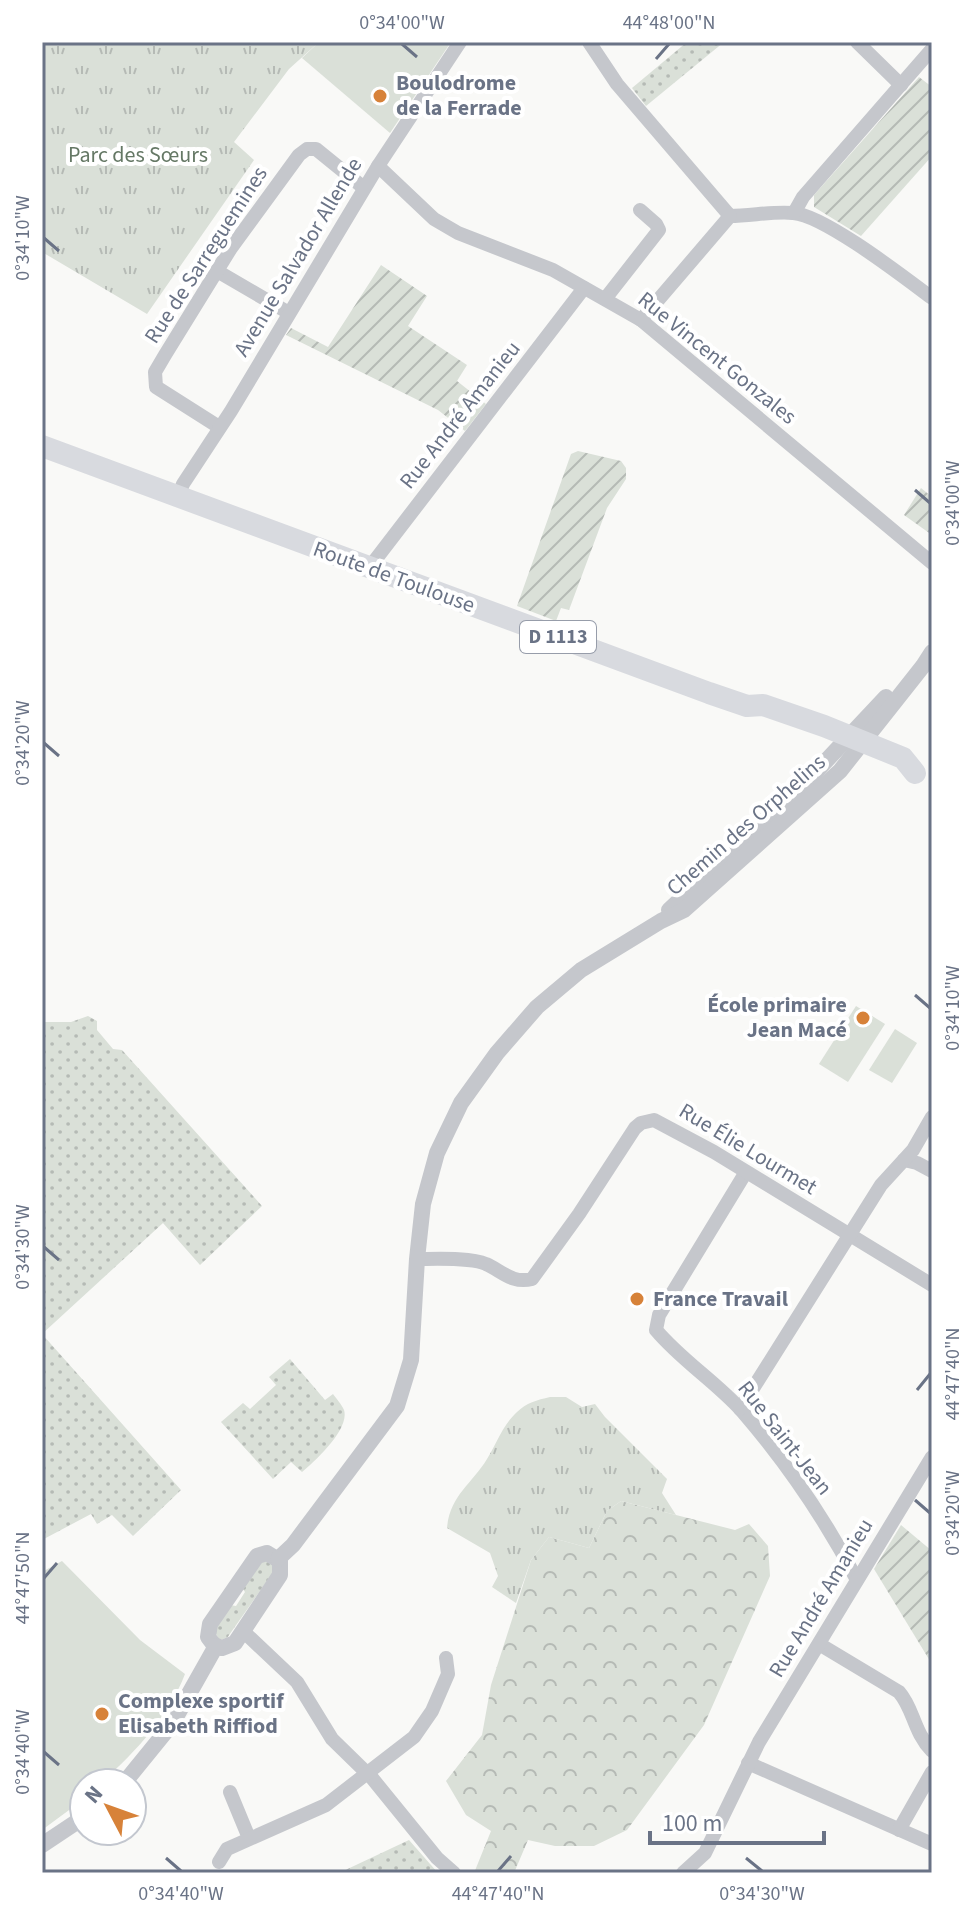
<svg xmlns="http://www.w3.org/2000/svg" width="974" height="1915" font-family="'Source Sans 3',sans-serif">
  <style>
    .grass { fill: url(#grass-dots) }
    .forest { fill: url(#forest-crowns) }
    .park { fill: url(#park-tufts) }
    .garden { fill: url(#garden-furrows) }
    .pitch { fill: #dae0d8 }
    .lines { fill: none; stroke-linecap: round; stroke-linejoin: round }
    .minor { stroke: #c5c7cc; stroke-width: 14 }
    .tertiary { stroke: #c5c7cc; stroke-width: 16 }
    .primary { stroke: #d8dadf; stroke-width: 22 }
    .ticks { fill: none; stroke: #6a7386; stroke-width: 3 }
    .poi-dot { fill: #d78239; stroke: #fff; stroke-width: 3 }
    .labels { text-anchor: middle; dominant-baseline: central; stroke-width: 8; stroke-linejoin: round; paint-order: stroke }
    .shield { fill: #fff; stroke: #979daa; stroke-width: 2 }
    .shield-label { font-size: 20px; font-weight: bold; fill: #6a7386 }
    .poi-label { font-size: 22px; font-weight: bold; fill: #6a7386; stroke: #fff; text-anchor: start }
    .park-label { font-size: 22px; fill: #657865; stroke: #fff }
    .street-label { font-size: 22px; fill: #6a7386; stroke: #fff }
    .neatline { fill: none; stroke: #6a7386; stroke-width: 3 }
    .ticks-label { font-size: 20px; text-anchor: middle; fill: #6a7386 }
  </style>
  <defs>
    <pattern id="grass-dots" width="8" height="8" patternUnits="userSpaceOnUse" patternTransform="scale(2)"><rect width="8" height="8" fill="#dae0d8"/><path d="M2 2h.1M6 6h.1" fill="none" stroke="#b5bab5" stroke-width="1.8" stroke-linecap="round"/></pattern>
    <pattern id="forest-crowns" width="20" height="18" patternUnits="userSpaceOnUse" patternTransform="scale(2)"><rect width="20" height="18" fill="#dae0d8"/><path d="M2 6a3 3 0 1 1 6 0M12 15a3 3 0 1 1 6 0" fill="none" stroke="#b5bab5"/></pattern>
    <pattern id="park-tufts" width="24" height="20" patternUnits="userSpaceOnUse" patternTransform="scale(2)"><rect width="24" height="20" fill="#dae0d8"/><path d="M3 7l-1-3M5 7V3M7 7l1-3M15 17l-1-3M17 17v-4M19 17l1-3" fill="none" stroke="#b5bab5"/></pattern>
    <pattern id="garden-furrows" width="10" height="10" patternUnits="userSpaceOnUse" patternTransform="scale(2)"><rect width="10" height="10" fill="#dae0d8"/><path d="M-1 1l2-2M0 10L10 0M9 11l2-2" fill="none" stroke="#b5bab5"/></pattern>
  </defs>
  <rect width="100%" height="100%" fill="#f9f9f7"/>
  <g class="grass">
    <polygon points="687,42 724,42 646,106 632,88"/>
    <polygon points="88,1016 97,1021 97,1030 113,1049 122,1050 262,1206 200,1265 163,1223 42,1334 181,1490 133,1536 112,1515 97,1524 91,1514 42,1540 42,1022 71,1022"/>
    <path d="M290 1359 325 1400 333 1394C336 1398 342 1405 344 1410 350 1429 315 1461 302 1472L291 1462 273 1479 221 1422 243 1403 250 1409 276 1385 269 1377Z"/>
    <polygon points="263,1560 272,1563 272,1574 227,1638 219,1640 214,1629 230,1605 236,1606 245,1592 242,1588"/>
    <polygon points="409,1840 438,1873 339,1873"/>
  </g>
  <polygon class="forest" points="621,1501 735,1530 749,1524 768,1546 770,1576 704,1725 627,1830 594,1846 555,1846 528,1840 514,1873 474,1873 491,1831 466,1815 446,1781 482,1735 491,1685 531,1560 549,1537 589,1548 607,1511"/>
  <g class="park">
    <polygon points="42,42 319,42 289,69 234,142 254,160 147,314 42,252"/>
    <path d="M550 1397H566L582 1407 595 1404 605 1417 667 1479 662 1493 676 1515 621 1501 607 1511 589 1548 549 1537 531 1560 516 1603 492 1587 498 1576 490 1553 447 1528C450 1495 472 1484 487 1459 497 1443 502 1426 517 1412 526 1403 537 1400 550 1397Z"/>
  </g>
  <g class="garden">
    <polygon points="919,77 932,87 932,156 861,236 814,207 814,195"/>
    <polygon points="381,265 427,296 408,326 467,365 457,381 486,404 465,431 438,410 286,335 291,328 328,347"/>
    <polygon points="578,451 621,461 626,468 626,479 607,508 569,610 561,608 556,621 517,606 571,454"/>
    <polygon points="921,488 932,497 932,535 904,515"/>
    <polygon points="901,1525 932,1551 932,1656 930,1661 874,1569"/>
  </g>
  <g class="pitch">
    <polygon points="319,42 451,42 390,133 302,58"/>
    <polygon points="856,1006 885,1024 848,1082 819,1064"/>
    <polygon points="895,1029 917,1043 892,1083 869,1070"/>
    <path d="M62 1561 140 1640 185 1674C168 1718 135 1752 101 1783H84V1799L42 1830V1572Z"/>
  </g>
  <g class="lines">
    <g class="minor">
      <path d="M589 42 617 84 730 216C751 216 773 211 793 213 824 215 905 278 932 298"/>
      <polyline points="857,42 901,85"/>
      <polyline points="378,166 434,219 458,233 553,270 641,320 932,563"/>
      <polyline points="794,213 803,197 932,49"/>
      <polyline points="217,271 289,313"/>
      <polyline points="605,299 659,230 656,224 640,210"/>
      <polyline points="641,320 730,216"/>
      <polyline points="219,427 156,387 155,372 165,355 231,248 299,155 307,149 316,149 364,188"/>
      <polyline points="178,497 183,484 231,411 378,166 460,42"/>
      <polyline points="369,568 584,288"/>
      <polyline points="904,1160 917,1163 932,1171"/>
      <path d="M746 1172 659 1315 656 1330C681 1360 716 1382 742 1411 786 1462 826 1521 857 1580"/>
      <path d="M417 1259C434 1259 471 1257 486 1264 502 1271 512 1284 532 1279L579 1214 635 1128 641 1123 654 1120 714 1152 932 1285"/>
      <polyline points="740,1409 881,1185 913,1150 932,1117"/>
      <polyline points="243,1631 297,1682 332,1739 372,1778 437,1858 454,1873"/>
      <path d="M819 1644 899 1692C914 1709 913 1731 932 1751"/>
      <polyline points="748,1763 932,1844"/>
      <polyline points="230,1792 249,1838"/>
      <polyline points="899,1830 932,1772"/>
      <polyline points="219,1862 227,1849 326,1805 414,1737 432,1711 448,1674 446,1658"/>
      <polyline points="683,1873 705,1853 759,1742 932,1457"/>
    </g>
    <g class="tertiary">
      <polyline points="669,910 810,778 886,697"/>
      <polygon points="267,1553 280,1561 280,1575 235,1643 222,1648 214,1645 208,1637 210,1624 257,1556"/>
      <polyline points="278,1559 293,1545 397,1406 411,1360 417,1259 423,1204 437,1153 461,1103 497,1053 537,1007 581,970 661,921 684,910 840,771 923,666 932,652"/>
      <polyline points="124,1783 172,1724 216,1646"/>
      <polyline points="42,1845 84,1817"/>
    </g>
    <polyline class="primary" points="42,446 709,693 747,706 763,705 824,726 903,758 915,773"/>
  </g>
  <path class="ticks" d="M402 44 417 57M656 59 669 44M44 238 59 251M915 490 930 503M44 743 59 756M915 995 930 1008M44 1247 59 1260M917 1390 930 1374M915 1500 930 1513M44 1578 57 1563M44 1752 59 1765M166 1858 181 1871M746 1858 762 1871M498 1871 511 1856"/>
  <g class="poi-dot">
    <circle cx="380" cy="96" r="8"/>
    <circle cx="863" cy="1018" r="8"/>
    <circle cx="637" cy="1299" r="8"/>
    <circle cx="102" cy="1714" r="8"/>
  </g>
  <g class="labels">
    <rect class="shield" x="520" y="621" width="76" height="32" rx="6"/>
    <g class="shield-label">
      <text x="558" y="637">D 1113</text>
    </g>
    <g class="poi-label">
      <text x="396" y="83">Boulodrome<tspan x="396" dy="25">de la Ferrade</tspan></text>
      <text x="847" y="1005" text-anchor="end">École primaire<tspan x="847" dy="25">Jean Macé</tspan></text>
      <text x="653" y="1299">France Travail</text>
      <text x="118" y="1701">Complexe sportif<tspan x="118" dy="25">Elisabeth Riffiod</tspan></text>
    </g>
    <g class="park-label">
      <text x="138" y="155">Parc des Sœurs</text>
    </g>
    <g class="street-label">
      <text transform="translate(206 255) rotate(-57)">Rue de Sarreguemines</text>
      <text transform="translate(298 257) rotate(-59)">Avenue Salvador Allende</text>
      <text transform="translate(717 358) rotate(39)">Rue Vincent Gonzales</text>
      <text transform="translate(460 415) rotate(-52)">Rue André Amanieu</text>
      <text transform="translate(394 577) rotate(20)">Route de Toulouse</text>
      <text transform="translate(746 825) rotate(-41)">Chemin des Orphelins</text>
      <text transform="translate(748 1149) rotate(31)">Rue Élie Lourmet</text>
      <text transform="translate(785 1438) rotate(52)">Rue Saint-Jean</text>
      <text transform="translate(821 1598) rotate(-59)">Rue André Amanieu</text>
    </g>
  </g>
  <rect width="974" height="1915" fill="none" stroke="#ffffff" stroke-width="88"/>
  <g transform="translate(108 1807) rotate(311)"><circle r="38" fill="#ffffff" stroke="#c3c7cf" stroke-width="2"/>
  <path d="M0-6L14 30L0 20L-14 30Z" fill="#d78239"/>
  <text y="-12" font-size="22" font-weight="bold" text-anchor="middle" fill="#6a7386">N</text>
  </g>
  <path d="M650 1831v12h174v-12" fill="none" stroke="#6a7386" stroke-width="4"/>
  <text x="662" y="1831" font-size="24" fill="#6a7386" stroke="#ffffff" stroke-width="6" paint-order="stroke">100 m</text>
  <rect x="44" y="44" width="886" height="1827" class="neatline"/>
  <g class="ticks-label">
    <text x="402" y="29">0°34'00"W</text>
    <text x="669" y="29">44°48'00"N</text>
    <text transform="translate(22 238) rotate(-90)" y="7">0°34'10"W</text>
    <text transform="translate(952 503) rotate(-90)" y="7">0°34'00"W</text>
    <text transform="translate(22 743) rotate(-90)" y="7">0°34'20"W</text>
    <text transform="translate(952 1008) rotate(-90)" y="7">0°34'10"W</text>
    <text transform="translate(22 1247) rotate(-90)" y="7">0°34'30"W</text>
    <text transform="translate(952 1374) rotate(-90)" y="7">44°47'40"N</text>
    <text transform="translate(952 1513) rotate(-90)" y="7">0°34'20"W</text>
    <text transform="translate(22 1578) rotate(-90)" y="7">44°47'50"N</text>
    <text transform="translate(22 1752) rotate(-90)" y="7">0°34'40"W</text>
    <text x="181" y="1900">0°34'40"W</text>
    <text x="498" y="1900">44°47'40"N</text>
    <text x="762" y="1900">0°34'30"W</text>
  </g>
</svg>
